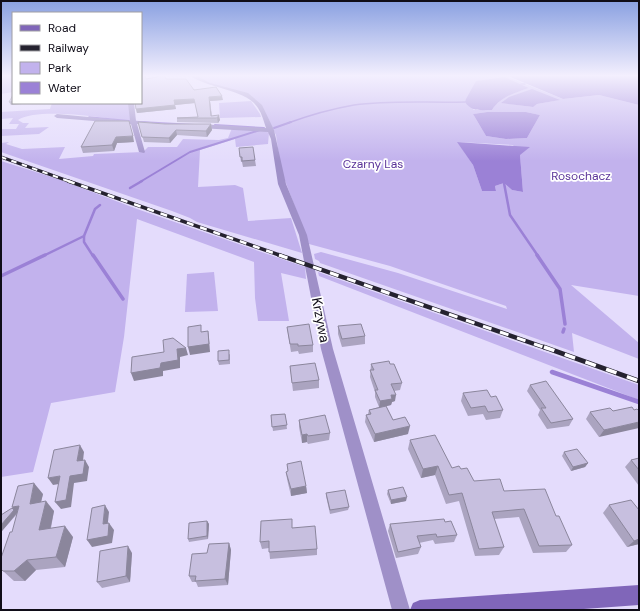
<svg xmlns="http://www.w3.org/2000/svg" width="640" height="611" font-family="'DM Sans',sans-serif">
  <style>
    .green { fill: #c2b2ed; fill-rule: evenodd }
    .water { fill: #9b81d6 }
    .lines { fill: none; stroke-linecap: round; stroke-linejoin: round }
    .stream-far4 { stroke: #9b81d6; stroke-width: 1.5 }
    .stream-far3 { stroke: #9b81d6; stroke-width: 2 }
    .stream-far2 { stroke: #9b81d6; stroke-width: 2.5 }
    .stream-far1 { stroke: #9b81d6; stroke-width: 3.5 }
    .stream { stroke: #9b81d6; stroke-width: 4.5 }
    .street { fill: #9f90c8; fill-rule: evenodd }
    .secondary { fill: #8066b9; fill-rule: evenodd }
    .rail-far3-casing { stroke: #25222f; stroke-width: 3 }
    .rail-far2-casing { stroke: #25222f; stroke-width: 3.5 }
    .rail-far1-casing { stroke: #25222f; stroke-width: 4.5 }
    .rail-casing { stroke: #25222f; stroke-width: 5 }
    .rail-far3 { stroke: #fff; stroke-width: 2; stroke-dasharray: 5.5; stroke-linecap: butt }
    .rail-far2 { stroke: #fff; stroke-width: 2.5; stroke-dasharray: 7; stroke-linecap: butt }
    .rail-far1 { stroke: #fff; stroke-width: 3; stroke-dasharray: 9; stroke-linecap: butt }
    .rail { stroke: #fff; stroke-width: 3.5; stroke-dasharray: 11; stroke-linecap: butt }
    .wall { fill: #aba4c0 }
    .shaded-wall { fill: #8b869c }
    .building { fill: #c7bfdf; stroke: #8b869c }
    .labels { text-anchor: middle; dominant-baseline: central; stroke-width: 3.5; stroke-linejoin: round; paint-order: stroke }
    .far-park-label { font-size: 12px; fill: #5a3398; stroke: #fff }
    .street-label { font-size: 14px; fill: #100d18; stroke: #fff }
  </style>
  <rect width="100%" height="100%" fill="#e4dcfc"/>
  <g class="green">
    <polygon points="5,75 13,75 13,92 1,94 1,81"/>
    <path d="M194 75H511L508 77 563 99 599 95 639 105V296L571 285 639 343V359L572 333 574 352 320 263 319 261 315 259 314 254 321 252 398 273 507 309 506 306 390 266 309 244 281 170 276 135 267 118 247 94 208 84ZM505 77 529 88C514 93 501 96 492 110H473ZM559 100 537 104 532 107 502 103ZM487 112H526L540 115 527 138 506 139 486 136 473 114ZM458 142 513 145 520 155 523 192 512 190 504 183 495 186 496 191H482L473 165Z"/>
    <polygon points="251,101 260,114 261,117 220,118 219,103"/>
    <path d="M52 103H129L131 119 129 121C103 118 39 107 18 120L23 123H29L25 128 49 127 39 134 1 136V129H16L19 124H9L13 118 1 119V112L50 109Z"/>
    <polygon points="232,128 266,131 269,133 268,144 236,147 235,139 200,150 198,187 235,185 243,188 248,221 291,218 302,253 197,222 190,218 172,211 1,152 1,143 9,142 6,144 22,149 65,147 59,159 93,156 94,154 143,152 148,147 177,147 183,139 219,140 228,138"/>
    <polygon points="1,161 58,179 137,209 305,267 306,279 281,273 289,321 258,321 255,298 254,262 137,219 124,337 115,392 51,403 33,472 1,477"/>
    <polygon points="214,272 218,311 185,312 187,274"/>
    <polygon points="318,272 639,385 639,400 319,276"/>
  </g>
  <g class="water">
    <polygon points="511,75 639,75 639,105 599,95 563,99 508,76"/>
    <path d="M505 77 529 88C515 93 501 96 492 110 480 110 472 112 465 102L466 99 476 81Z"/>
    <polygon points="532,89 560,100 537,104 533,107 501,103 509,97"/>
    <polygon points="487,112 526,112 540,115 527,138 506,139 486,136 473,114"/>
    <polygon points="457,142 530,147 520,155 523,192 512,190 504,183 495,186 496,191 482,191 473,165"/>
  </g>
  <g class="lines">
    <g class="stream-far4">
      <polyline points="521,84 525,84"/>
      <polyline points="89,117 152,123"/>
      <path d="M288 123C310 115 331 109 354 105 391 100 428 103 465 102"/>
    </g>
    <g class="stream-far3">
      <polyline points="140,122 195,125"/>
      <polyline points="215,125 264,128"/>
      <polyline points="274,128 291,122"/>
      <polyline points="140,182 190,152 260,130"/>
    </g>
    <g class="stream-far2">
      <polyline points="504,183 510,215 538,256"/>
      <polyline points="130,188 142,181"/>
      <polyline points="84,236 84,242 93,256"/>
      <polyline points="43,256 84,236 95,209 100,205"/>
    </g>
    <g class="stream-far1">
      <polyline points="93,255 123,299"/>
      <polyline points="537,255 560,289 565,324"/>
      <polyline points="1,276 45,255"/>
      <polyline points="563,332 564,329"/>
    </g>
    <polyline class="stream" points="552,372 639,402"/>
    <g class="street">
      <path d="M189 75H195L210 83 248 93 262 105 274 130 286 184 307 235 333 349 410 610H392L321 349 299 235 278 184 271 139 268 132 199 128 196 126 199 124 266 128C264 122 262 114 258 108 247 89 208 89 189 75Z"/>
      <polygon points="128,103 134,103 136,121 151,122 154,124 151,126 137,124 145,152 144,153 139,152 131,124 57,118 54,116 57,114 130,121"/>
    </g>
    <polygon class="secondary" points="639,585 639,605 570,610 410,610 413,603 420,600"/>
    <defs>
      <polyline id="rail-far3" points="1,157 71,182"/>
      <polyline id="rail-far2" points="68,181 282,256"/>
      <polyline id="rail-far1" points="279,255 546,348"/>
      <polyline id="rail" points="544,347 639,381"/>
    </defs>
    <use href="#rail-far3" class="rail-far3-casing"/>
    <use href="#rail-far2" class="rail-far2-casing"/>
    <use href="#rail-far1" class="rail-far1-casing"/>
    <use href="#rail" class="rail-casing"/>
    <use href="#rail-far3" class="rail-far3"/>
    <use href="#rail-far2" class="rail-far2"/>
    <use href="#rail-far1" class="rail-far1"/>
    <use href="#rail" class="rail"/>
  </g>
  <g class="wall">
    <polygon points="145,75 146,79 166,79 223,100 210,101 212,116 220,120 218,123 177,122 177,118 198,117 195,103 175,105 176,109 137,113 136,109 141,103"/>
    <polygon points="95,121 134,142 117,143 114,151 83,153 81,147"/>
    <polygon points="138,122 165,124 211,124 212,130 207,137 177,135 170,143 144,142"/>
    <polygon points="239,148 255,160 256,166 243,167 242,162 241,162"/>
    <polygon points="338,326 365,336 365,344 342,347 338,334"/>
    <polygon points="287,327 313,345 313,352 299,354 298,351 291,352 288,334"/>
    <polygon points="230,354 230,364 219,365 218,361"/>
    <polygon points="371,364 390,364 402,383 400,390 394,391 395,401 392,402 391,405 386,406 393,420 408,434 374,442 365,422 366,415 368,414 369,410 379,407 375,397 375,392 370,377"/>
    <polygon points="290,366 319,380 319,388 293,391"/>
    <polygon points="530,385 573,419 569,426 547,429 538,415 540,410 527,391"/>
    <polygon points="463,393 491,397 503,410 500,418 486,420 483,414 468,416 461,401"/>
    <polygon points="632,407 599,437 586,419 590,412 613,411"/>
    <polygon points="285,414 287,429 273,431 271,415"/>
    <polygon points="299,420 330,433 329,440 308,444 307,442 302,443 299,427"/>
    <polygon points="410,440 452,468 461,469 474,481 504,491 556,516 572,545 566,552 533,553 519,517 494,519 504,547 499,555 475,556 459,501 446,504 435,475 421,478 408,449"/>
    <polygon points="564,452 588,463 585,467 571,471 562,456"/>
    <polygon points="639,458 639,486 625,467 631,460"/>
    <polygon points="287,464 306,486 307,493 291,496 287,479 286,472 288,471"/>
    <polygon points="388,490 406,501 391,504 387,494"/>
    <polygon points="326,493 349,507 348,510 330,514 326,496"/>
    <polygon points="43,494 41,502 54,511 51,528 73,537 65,567 36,570 25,581 14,581 3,571 17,514 2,531 1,532 1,515 12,508"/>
    <polygon points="609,505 639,510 639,544 627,547 603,513"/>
    <polygon points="207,521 209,524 208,539 189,542 188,539"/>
    <polygon points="445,522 457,535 454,542 435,544 433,540 419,543 421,547 418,554 396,558 388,531 390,524"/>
    <polygon points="292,528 317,549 317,555 270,559 269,548 262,549 260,542"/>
    <polygon points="229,543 231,550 228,585 198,587 196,582 192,582 189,576 207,553"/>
    <polygon points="132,553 130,582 102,588 97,582"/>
  </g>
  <g class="shaded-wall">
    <polygon points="222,96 223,100 210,101 212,120 209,97"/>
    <polygon points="194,99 195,103 175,105 174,100"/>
    <polygon points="13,101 13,103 33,103 11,105 9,102"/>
    <polygon points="175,105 176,109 137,113 136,109"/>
    <polygon points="219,115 220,120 218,123 217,118"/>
    <polygon points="211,124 212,130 207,137 206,131"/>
    <polygon points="176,130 177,135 170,143 169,138"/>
    <polygon points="133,136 134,142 117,143 114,151 112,145 116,137"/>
    <polygon points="208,331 209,339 210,352 190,355 188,347"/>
    <polygon points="186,348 188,355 180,357 180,368 163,371 163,376 134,381 131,373 177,349"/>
    <polygon points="391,395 396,395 395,401 392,402 391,405 379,408 380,401"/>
    <polygon points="639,422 639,428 599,437 604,430"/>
    <polygon points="410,426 408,434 374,442 375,434"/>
    <polygon points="307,434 307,442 302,443 302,435"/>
    <polygon points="80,445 84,452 82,469 77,461"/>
    <polygon points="85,460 89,467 87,481 74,483 71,507 61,509 55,502 70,476"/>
    <polygon points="588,463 585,467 571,471 573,467"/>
    <polygon points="438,466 435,475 421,478 423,469"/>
    <polygon points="60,476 65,483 53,485 48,478"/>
    <polygon points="34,483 43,494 38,514 30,504"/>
    <polygon points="306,486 307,493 291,496 291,489"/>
    <polygon points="407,497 406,501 391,504 391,500"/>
    <polygon points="46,501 54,511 48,540 39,530"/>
    <polygon points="105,505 109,512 107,531 103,524"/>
    <polygon points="19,506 17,513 2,531 1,532 1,525 14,510 12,507"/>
    <polygon points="207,521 209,524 208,539 207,536"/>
    <polygon points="109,523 114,530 112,543 92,547 87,540"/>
    <polygon points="65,526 73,537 65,567 56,557"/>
    <polygon points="639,539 639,544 627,547 634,541"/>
    <polygon points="229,543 231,550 228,585 225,579"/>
    <polygon points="128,546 132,553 130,582 126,576"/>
    <polygon points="27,560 36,570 25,581 14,571"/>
  </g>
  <g class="building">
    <polygon points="141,75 145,75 146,79 157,77 160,75 164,75 166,79 186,79 194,90 216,87 222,96 209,97 211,116 219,115 217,118 177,118 198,117 194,99 174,100 175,105 136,109 135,103 141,103"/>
    <polygon points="13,95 13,101 9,102"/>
    <polygon points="95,121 129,121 133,136 116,137 112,145 81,147"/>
    <polygon points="138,122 165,124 211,124 206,131 176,130 169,138 142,137"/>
    <polygon points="253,147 255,160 242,161 242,157 240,157 239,148"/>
    <polygon points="309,324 313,345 298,346 298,344 290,344 287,327"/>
    <polygon points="361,324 365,336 342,339 338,326"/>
    <polygon points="201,325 201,332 208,331 209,344 188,347 188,327"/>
    <polygon points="173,338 186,348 177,349 178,360 161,363 160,368 131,373 132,357 164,352 163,340"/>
    <polygon points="229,350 229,360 218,361 218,351"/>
    <polygon points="389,361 390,364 394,364 402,383 391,384 396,395 391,395 392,399 380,401 375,390 378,390 370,370 374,370 371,364"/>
    <polygon points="315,363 319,380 292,383 290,366"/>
    <polygon points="546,381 573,419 551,423 541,408 546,408 530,385"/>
    <polygon points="487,390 491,397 496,396 503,410 488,412 485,406 471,408 463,393"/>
    <polygon points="386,406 393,420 405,417 410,426 375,434 366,415 371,414 369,410"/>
    <polygon points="632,407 634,410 637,409 639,411 639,422 604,430 590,412 610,408 613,411"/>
    <polygon points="285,414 287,425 272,427 271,415"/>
    <polygon points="325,415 330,433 308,436 307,434 302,435 299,420"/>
    <polygon points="435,435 452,468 459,466 461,469 467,468 474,481 500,479 504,491 545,489 556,516 559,516 572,545 539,546 524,509 492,512 504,547 479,549 462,493 449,495 438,466 423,469 410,440"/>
    <polygon points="80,445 77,461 85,460 83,474 70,476 66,500 55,502 60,476 48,478 54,450"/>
    <polygon points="577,449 588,463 573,467 564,452"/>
    <polygon points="639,458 639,470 631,460"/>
    <polygon points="301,461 306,486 291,489 286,472 288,471 287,464"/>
    <polygon points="34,483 30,504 46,501 39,530 65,526 56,557 27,560 14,571 3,571 1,569 1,558 10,532 12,532 19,506 12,507 18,486"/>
    <polygon points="403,487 407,497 391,500 388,490"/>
    <polygon points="345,490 349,507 330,510 326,493"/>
    <polygon points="631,500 639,510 639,539 634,541 609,505"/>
    <polygon points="105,505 103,524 109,523 108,536 87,540 92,508"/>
    <polygon points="12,508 14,510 1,525 1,515"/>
    <polygon points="292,519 292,528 315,526 317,549 269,552 269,541 260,542 261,521"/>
    <polygon points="444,519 445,522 451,521 457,535 437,537 436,534 417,536 421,547 398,552 390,524"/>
    <polygon points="207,521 207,536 188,539 189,523"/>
    <polygon points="229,543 225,579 195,581 196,576 189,576 192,554 207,553 209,544"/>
    <polygon points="128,546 126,576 97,582 100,551"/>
  </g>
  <linearGradient id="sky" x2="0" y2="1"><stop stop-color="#89a0e1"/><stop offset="0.47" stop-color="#f3effe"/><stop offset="1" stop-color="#f3effe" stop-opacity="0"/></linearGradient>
  <rect width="640" height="161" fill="url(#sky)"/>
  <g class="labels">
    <g class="far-park-label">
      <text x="373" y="164">Czarny Las</text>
      <text x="581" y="176">Rosochacz</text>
    </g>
    <g class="street-label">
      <text transform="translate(321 320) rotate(79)">Krzywa</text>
    </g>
  </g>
  <rect width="640" height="611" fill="none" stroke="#100d18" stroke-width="4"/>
  <rect x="12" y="12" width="130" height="92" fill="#ffffff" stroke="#9f9ea3"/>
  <rect x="20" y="25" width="20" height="6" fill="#8066b9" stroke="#9f9ea3"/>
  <text x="48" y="32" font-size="12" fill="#100d18">Road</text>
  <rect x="20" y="45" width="20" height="6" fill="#25222f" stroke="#9f9ea3"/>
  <text x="48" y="52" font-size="12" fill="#100d18">Railway</text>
  <rect x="20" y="62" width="20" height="12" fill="#c2b2ed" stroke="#9f9ea3"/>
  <text x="48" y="72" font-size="12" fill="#100d18">Park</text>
  <rect x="20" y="82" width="20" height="12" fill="#9b81d6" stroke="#9f9ea3"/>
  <text x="48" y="92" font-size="12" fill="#100d18">Water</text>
</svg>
